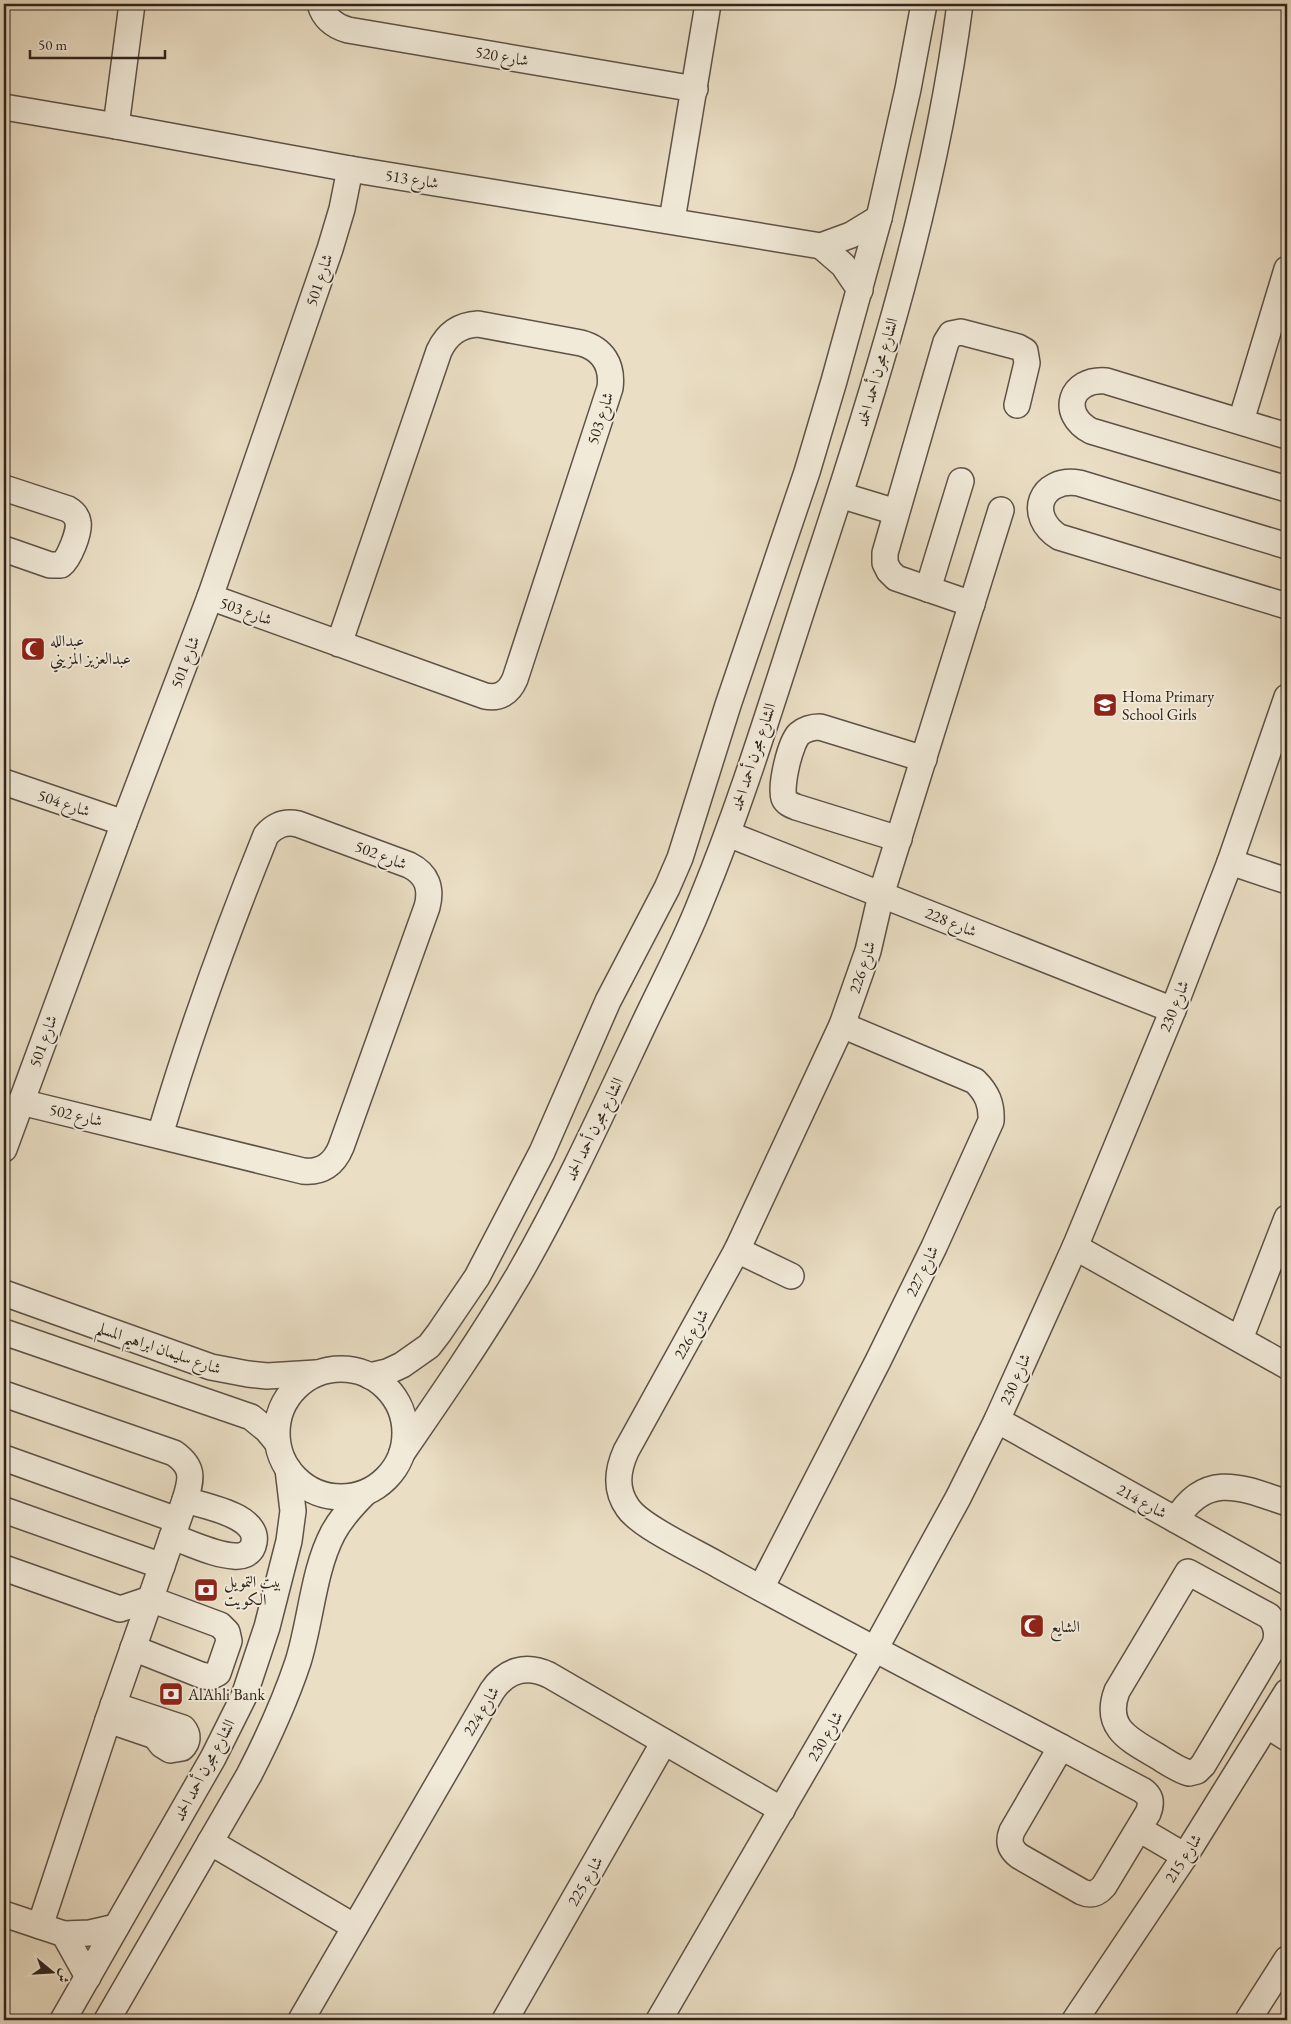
<svg xmlns="http://www.w3.org/2000/svg" width="1291" height="2024" font-family="'EB Garamond',Amiri,serif">
  <style>
    .lines { fill: none; stroke-linecap: round; stroke-linejoin: round }
    .minor-casing { stroke: #5e5247; stroke-width: 28 }
    .minor { stroke: #f1ead9; stroke-width: 25 }
    .labels { text-anchor: middle; dominant-baseline: central; stroke-width: 4; stroke-linejoin: round; paint-order: stroke }
    .street-label { font-size: 16px; fill: #30241d; stroke: #f1ead9 }
    .poi-label { font-size: 16px; fill: #30241d; stroke: #f1ead9; text-anchor: start }
  </style>
  <rect width="100%" height="100%" fill="#eadec4"/>
  <filter id="stains"><feTurbulence type="fractalNoise" baseFrequency=".004" numOctaves="4"/><feColorMatrix values="0 0 0 0 .2 0 0 0 0 .09 0 0 0 0 .02 0 0 0 .5 -.17"/></filter>
  <radialGradient id="worn" r=".72"><stop offset=".6" stop-color="#630" stop-opacity="0"/><stop offset="1" stop-color="#630" stop-opacity=".3"/></radialGradient>
  <g class="lines">
    <defs>
      <g id="minor">
        <path d="M320 4C324 18 334 26 348 30L695 89"/>
        <polyline points="4,107 116,126 350,169 821,246 851,235 879,218"/>
        <polyline points="116,126 132,4"/>
        <polyline points="672,220 708,4"/>
        <polyline points="821,246 843,265 860,290"/>
        <polyline points="1241,421 1287,269"/>
        <path d="M1287 436 1106 381C1070 378 1059 414 1091 431L1287 489"/>
        <path d="M4 488 68 509C73 512 77 516 78 522 80 532 69 559 61 565H50L4 549"/>
        <polyline points="840,495 896,512"/>
        <path d="M1001 510 881 895 868 951 842 1025 737 1250 626 1451C617 1471 615 1490 628 1508 641 1527 698 1553 720 1566 833 1628 947 1687 1061 1747"/>
        <path d="M1287 546 1079 483C1040 477 1026 516 1059 537L1287 606"/>
        <polyline points="928,589 961,481"/>
        <path d="M210 597 485 696C499 699 509 693 515 679L610 388C613 365 603 349 581 343L478 324C459 325 447 334 439 351L339 644"/>
        <polyline points="972,604 896,578 889,571 885,563 885,553 946,342 951,334 961,332 1018,347 1025,351 1027,363 1017,405"/>
        <polyline points="4,782 124,823"/>
        <polyline points="728,834 1173,1010"/>
        <path d="M899 839 796 807C791 805 786 803 784 798 780 786 790 743 799 734 805 729 812 727 820 727L924 759"/>
        <polyline points="1230,862 1287,881"/>
        <path d="M21 1102 303 1171C322 1173 334 1164 341 1147L427 907C432 888 427 874 409 865L298 824C285 821 275 825 266 835 226 934 190 1033 160 1135"/>
        <polyline points="4,1149 124,823 210,597 330,249 342,209 350,169"/>
        <polyline points="1075,1247 1287,1366"/>
        <polyline points="737,1250 791,1276"/>
        <polyline points="4,1293 211,1367 248,1374 267,1376 316,1373"/>
        <polyline points="4,1332 251,1417 267,1430 277,1442"/>
        <polyline points="1240,1339 1287,1218"/>
        <circle cx="341" cy="1433" r="64"/>
        <polyline points="370,1376 387,1372 402,1365 429,1346 439,1333 477,1277 542,1152 608,1001 667,888 680,858 728,705 807,472 834,381 879,218 908,89 924,4"/>
        <path d="M4 1394 174 1453C194 1467 192 1478 185 1500L108 1720 40 1926"/>
        <polyline points="997,1420 1287,1582"/>
        <path d="M402 1453C442 1395 482 1337 518 1276 564 1196 602 1113 641 1030 661 987 684 945 701 901 746 792 779 678 816 567 877 383 935 196 960 4"/>
        <polyline points="4,1458 177,1520"/>
        <polyline points="4,1510 162,1566"/>
        <path d="M1176 1520C1206 1470 1243 1488 1287 1503"/>
        <path d="M172 1537C191 1543 214 1555 234 1556 242 1557 250 1554 253 1546 264 1516 204 1506 185 1500"/>
        <polyline points="4,1568 120,1609 150,1599 220,1625 227,1632 229,1641 218,1673 210,1677 201,1675 133,1648"/>
        <path d="M1188 1572 1269 1616C1277 1625 1279 1635 1274 1646L1203 1765 1197 1771 1189 1773C1178 1770 1167 1762 1157 1756 1130 1740 1103 1728 1117 1691Z"/>
        <path d="M761 1588 878 1361 934 1247 991 1121C992 1104 987 1093 975 1081L842 1025"/>
        <path d="M108 1720 155 1736 162 1745 170 1750 182 1748C188 1742 189 1735 183 1728L113 1705"/>
        <polyline points="1268,1726 1287,1738"/>
        <path d="M1061 1747 1142 1790C1151 1796 1152 1803 1148 1813L1104 1886C1098 1893 1091 1896 1082 1892L1019 1856C1010 1849 1008 1841 1012 1831Z"/>
        <polyline points="1139,1829 1185,1856"/>
        <polyline points="210,1842 355,1927"/>
        <polyline points="4,1914 64,1934 90,1933 116,1927"/>
        <polyline points="64,1934 88,1977"/>
        <polyline points="63,2020 213,1758 244,1696 267,1627 289,1541 293,1511 288,1469"/>
        <path d="M107 2020 249 1775C268 1738 285 1701 298 1662 311 1621 313 1571 333 1533 341 1518 352 1506 364 1494"/>
        <path d="M301 2020 492 1691C506 1670 526 1664 549 1675L782 1810"/>
        <polyline points="505,2020 664,1742"/>
        <polyline points="659,2020 875,1649 958,1498 997,1420 1075,1247 1173,1010 1230,862 1287,697"/>
        <polyline points="1075,2020 1185,1856 1287,1692"/>
        <polyline points="1248,2020 1287,1959"/>
      </g>
    </defs>
    <use href="#minor" class="minor-casing"/>
    <use href="#minor" class="minor"/>
  </g>
  <defs>
    <symbol id="mosque-square" viewBox="-11 -11 22 22"><rect x="-9" y="-9" width="18" height="18" rx="4" fill="#8f2418" stroke="#f1ead9"/><path d="M3.5-4.9A6 6 0 1 0 3.5 4.9A5 5 0 1 1 3.5-4.9Z" fill="#fff"/></symbol>
    <symbol id="school-square" viewBox="-11 -11 22 22"><rect x="-9" y="-9" width="18" height="18" rx="4" fill="#8f2418" stroke="#f1ead9"/><path d="M0-5L7-2L0 1L-7-2ZM-4 1L0 2.5L4 1V4Q0 6-4 4Z" fill="#fff"/></symbol>
    <symbol id="bank-square" viewBox="-11 -11 22 22"><rect x="-9" y="-9" width="18" height="18" rx="4" fill="#8f2418" stroke="#f1ead9"/><path d="M-6-4H6V4H-6ZM0-2.3a2.3 2.3 0 1 0 0 4.6a2.3 2.3 0 1 0 0-4.6Z" fill="#fff"/></symbol>
  </defs>
  <g fill-rule="evenodd">
    <use href="#mosque-square" x="19" y="635" width="28" height="28"/>
    <use href="#school-square" x="1091" y="691" width="28" height="28"/>
    <use href="#bank-square" x="192" y="1576" width="28" height="28"/>
    <use href="#mosque-square" x="1018" y="1612" width="28" height="28"/>
    <use href="#bank-square" x="157" y="1680" width="28" height="28"/>
  </g>
  <g class="labels">
    <g class="street-label">
      <text transform="translate(502 56) rotate(10)">شارع 520</text>
      <text transform="translate(412 179) rotate(9)">شارع 513</text>
      <text transform="translate(319 280) rotate(-71)">شارع 501</text>
      <text transform="translate(877 372) rotate(-74)">الشارع مجرن أحمد الحمد</text>
      <text transform="translate(600 418) rotate(-72)">شارع 503</text>
      <text transform="translate(246 611) rotate(20)">شارع 503</text>
      <text transform="translate(185 662) rotate(-69)">شارع 501</text>
      <text transform="translate(753 757) rotate(-72)">الشارع مجرن أحمد الحمد</text>
      <text transform="translate(64 803) rotate(19)">شارع 504</text>
      <text transform="translate(381 855) rotate(21)">شارع 502</text>
      <text transform="translate(951 922) rotate(22)">شارع 228</text>
      <text transform="translate(862 967) rotate(-72)">شارع 226</text>
      <text transform="translate(1174 1006) rotate(-68)">شارع 230</text>
      <text transform="translate(43 1041) rotate(-70)">شارع 501</text>
      <text transform="translate(76 1115) rotate(13)">شارع 502</text>
      <text transform="translate(594 1129) rotate(-64)">الشارع مجرن أحمد الحمد</text>
      <text transform="translate(922 1271) rotate(-64)">شارع 227</text>
      <text transform="translate(691 1334) rotate(-61)">شارع 226</text>
      <text transform="translate(159 1348) rotate(19)">شارع سليمان ابراهيم المسلم</text>
      <text transform="translate(1015 1379) rotate(-66)">شارع 230</text>
      <text transform="translate(1142 1501) rotate(29)">شارع 214</text>
      <text transform="translate(481 1711) rotate(-59)">شارع 224</text>
      <text transform="translate(825 1736) rotate(-60)">شارع 230</text>
      <text transform="translate(204 1770) rotate(-62)">الشارع مجرن أحمد الحمد</text>
      <text transform="translate(1183 1858) rotate(-57)">شارع 215</text>
      <text transform="translate(585 1881) rotate(-60)">شارع 225</text>
    </g>
    <g class="poi-label">
      <text x="50" y="640">عبدالله<tspan x="50" dy="18">عبدالعزيز المزيني</tspan></text>
      <text x="1122" y="696">Homa Primary<tspan x="1122" dy="18">School Girls</tspan></text>
      <text x="224" y="1581">بيت التمويل<tspan x="224" dy="18">الكويت</tspan></text>
      <text x="1050" y="1626">الشايع</text>
      <text x="188" y="1694">AlAhli Bank</text>
    </g>
  </g>
  <rect width="1291" height="2024" fill="none" stroke="#eadec4" stroke-width="20"/>
  <rect x="5" y="5" width="1281" height="2014" fill="none" stroke="#30241d" stroke-width="2.5"/>
  <rect x="10" y="10" width="1271" height="2004" fill="none" stroke="#30241d"/>
  <g transform="translate(52 1972) rotate(108)" stroke="#f1ead9" stroke-width="4" paint-order="stroke">
  <path d="M0-4L9 19L0 12L-9 19Z" fill="#30241d"/>
  <text y="-8" font-size="14" font-weight="bold" text-anchor="middle" fill="#30241d">ش</text>
  </g>
  <path d="M30 50v8h135v-8" fill="none" stroke="#30241d" stroke-width="2.5"/>
  <text x="38" y="50" font-size="15" fill="#30241d" stroke="#f1ead9" stroke-width="4" paint-order="stroke">50 m</text>
  <rect width="100%" height="100%" filter="url(#stains)"/>
  <rect width="100%" height="100%" fill="url(#worn)"/>
</svg>
